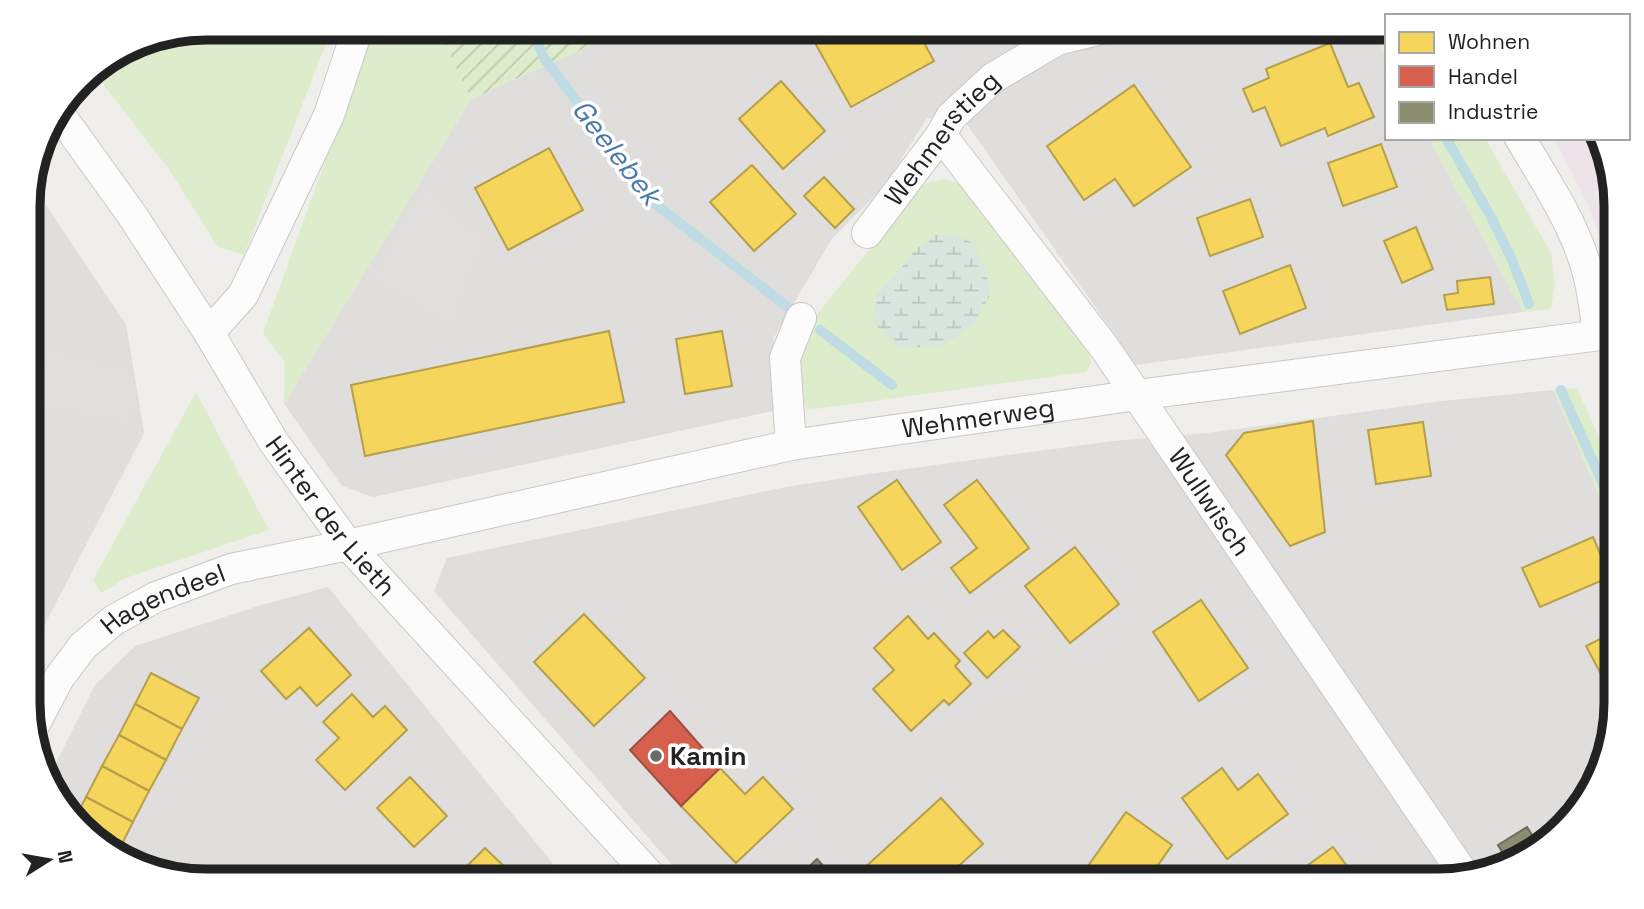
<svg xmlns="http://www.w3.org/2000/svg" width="1644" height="909" font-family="'Space Grotesk',sans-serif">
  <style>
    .residential { fill: #dfdedc }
    .industrial { fill: #ede4e9 }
    .grass { fill: #ddeccb }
    .wetland { fill: url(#wetland-marsh) }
    .garden { fill: url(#garden-furrows) }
    .parking { fill: #e0dfde }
    .homes { fill: #f6d55c; stroke: #b69f4b; stroke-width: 2 }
    .shops { fill: #d6604d; stroke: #a04d40; stroke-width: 2 }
    .industry { fill: #8c8c6e; stroke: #6c6c57; stroke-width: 2 }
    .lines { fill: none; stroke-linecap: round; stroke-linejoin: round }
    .stream { stroke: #bfdbe3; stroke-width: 10 }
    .minor-casing { stroke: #c9c8c7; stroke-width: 32 }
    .minor { stroke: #fdfcfc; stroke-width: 30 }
    .poi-dot { fill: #6a6968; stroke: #fff; stroke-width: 2.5 }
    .labels { text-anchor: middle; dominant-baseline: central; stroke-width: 7; stroke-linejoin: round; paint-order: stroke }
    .street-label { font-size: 26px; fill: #222; stroke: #fff }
    .poi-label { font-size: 26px; font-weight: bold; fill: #222; stroke: #fff; text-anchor: start }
    .water-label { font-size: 28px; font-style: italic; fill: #4a7aab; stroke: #fff }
    .rim { fill: none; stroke: #222; stroke-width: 9 }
  </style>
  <defs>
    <pattern id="wetland-marsh" width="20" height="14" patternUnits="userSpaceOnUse" patternTransform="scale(1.75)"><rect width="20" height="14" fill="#d9e6de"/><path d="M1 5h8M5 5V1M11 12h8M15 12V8" fill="none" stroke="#bac5be"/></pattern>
    <pattern id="garden-furrows" width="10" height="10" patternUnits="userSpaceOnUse" patternTransform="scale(1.75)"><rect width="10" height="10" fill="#ddeccb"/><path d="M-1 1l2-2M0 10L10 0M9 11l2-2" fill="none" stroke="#bdcaae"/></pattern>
  </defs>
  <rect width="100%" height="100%" fill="#f0eeeb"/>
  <g class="residential">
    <polygon points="629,28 1370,28 1387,59 1387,138 1429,138 1523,312 1136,365 966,123 927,118 885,185 831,240 773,339 777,410 373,497 342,486 284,404 471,99"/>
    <polygon points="30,182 126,324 144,433 29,655"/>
    <polygon points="1553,390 1616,534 1616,714 1592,792 1527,857 1449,881 686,881 434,591 447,558 786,487 869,474 1113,441 1207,433 1442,401"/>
    <polygon points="328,587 567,881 206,881 117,857 58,802 49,777 95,685 135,646 258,606"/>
  </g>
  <polygon class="industrial" points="1553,138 1597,138 1616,194 1616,292 1610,265 1590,209 1565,159"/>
  <g class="grass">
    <polygon points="206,28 332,28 244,255 218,247 168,168 92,70 138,41"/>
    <polygon points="372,28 437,28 471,99 284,404 285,362 263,333 340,120"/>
    <polygon points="1370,28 1387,28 1387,59"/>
    <polygon points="1429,138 1485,138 1551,253 1555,282 1551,309 1523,312"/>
    <polygon points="945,179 965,185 1089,351 1091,363 1086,372 808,410 803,402 798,356 815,317 921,185"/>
    <polygon points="1577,388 1616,476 1616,534 1553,390"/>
    <polygon points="196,392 269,530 126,578 101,593 93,580"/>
  </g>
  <polygon class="wetland" points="935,235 955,235 973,243 985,269 991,293 974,325 941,347 899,348 872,321 877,294 898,272 914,251"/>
  <polygon class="garden" points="437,28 629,28 471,99"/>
  <g class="parking">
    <polygon points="423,193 479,239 450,323 379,277"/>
    <polygon points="50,355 134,374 129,420 41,401"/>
  </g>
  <g class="homes">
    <polygon points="729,28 752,28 736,39"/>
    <polygon points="825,28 916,28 934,61 851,107 811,36"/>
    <polygon points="959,28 989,28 966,41"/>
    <polygon points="1330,43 1348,87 1359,83 1374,117 1328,136 1325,128 1281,146 1265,107 1253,112 1243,89 1269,78 1266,69"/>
    <polygon points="781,81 825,131 783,169 739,119"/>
    <polygon points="1134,85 1191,167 1134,206 1115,179 1084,200 1047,146"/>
    <polygon points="1381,144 1397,187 1343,206 1328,163"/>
    <polygon points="549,148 583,210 508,250 475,188"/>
    <polygon points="752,165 796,214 754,251 710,202"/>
    <polygon points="824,177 854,209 835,228 804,196"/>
    <polygon points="1250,199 1263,237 1210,256 1197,218"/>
    <polygon points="1416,227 1433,269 1402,283 1384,241"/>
    <polygon points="1290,265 1306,308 1240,334 1223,291"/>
    <polygon points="1490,277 1494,304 1447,310 1444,295 1458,293 1457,281"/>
    <polygon points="609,331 624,402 365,456 351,385"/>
    <polygon points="722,331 732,386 685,394 676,339"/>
    <polygon points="1313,421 1325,532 1290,546 1226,455 1244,433"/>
    <polygon points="1423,422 1431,476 1376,484 1368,430"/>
    <polygon points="897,480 941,542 902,570 858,507"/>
    <polygon points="977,480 1029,548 970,593 951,568 977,548 944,505"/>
    <polygon points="1593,537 1610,577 1540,607 1522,568"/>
    <polygon points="1075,547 1119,604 1070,643 1025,586"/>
    <polygon points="1201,600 1248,668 1199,701 1153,632"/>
    <polygon points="584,614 645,678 594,726 534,662"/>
    <polygon points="908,616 928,639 934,633 960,661 955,666 971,684 949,705 944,700 911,731 873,689 894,670 874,648"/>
    <polygon points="309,628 351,675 317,706 300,687 286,699 261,671"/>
    <polygon points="1003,630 1020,647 987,678 964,653 988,631 994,638"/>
    <polygon points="1616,631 1616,691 1611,693 1586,646"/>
    <polygon points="151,673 199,698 182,729 135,704"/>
    <polygon points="352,694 373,717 385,706 407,730 345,790 316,760 339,738 323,722"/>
    <polygon points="135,704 182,729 166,760 119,735"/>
    <polygon points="1613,724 1606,745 1601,736"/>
    <polygon points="119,735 166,760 149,791 102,766"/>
    <polygon points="102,766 149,791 133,822 86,797"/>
    <polygon points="720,768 745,794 763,777 793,809 736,863 681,806"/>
    <polygon points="1222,768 1238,790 1258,774 1288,814 1227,859 1182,798"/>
    <polygon points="410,777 447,816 414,847 377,808"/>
    <polygon points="86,797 133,822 117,854 109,849 75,818"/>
    <polygon points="941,798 983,844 942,881 850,881"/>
    <polygon points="1126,812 1172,845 1147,881 1088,881 1081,876"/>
    <polygon points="1333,847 1358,881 1286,881"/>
    <polygon points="485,848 510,872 501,881 452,881"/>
    <polygon points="510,872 519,881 501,881"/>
  </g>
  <polygon class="shops" points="670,711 720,768 681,806 630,750"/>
  <g class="industry">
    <polygon points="1527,827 1539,846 1527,857 1509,863 1498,845"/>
    <polygon points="817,859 837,881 794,881"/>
  </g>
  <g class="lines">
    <g class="stream">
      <polyline points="531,28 544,58 654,203 790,309"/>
      <polyline points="1384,28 1387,33"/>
      <polyline points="1446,138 1491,217 1512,260 1529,304"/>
      <polyline points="820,330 892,385"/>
      <polyline points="1561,390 1616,513"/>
    </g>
    <defs>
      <g id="minor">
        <path id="s1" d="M58 112 132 215 209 333 273 441 348 545 655 881"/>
        <path id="s2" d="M941 135 1104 347 1465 876"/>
        <path d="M1520 138C1543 177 1570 217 1584 260 1592 284 1595 310 1598 335"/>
        <path id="s3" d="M867 233 941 135 951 117 993 78 1057 40 1106 28"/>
        <polyline points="209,333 243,295 329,115 358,28"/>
        <polyline points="791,445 785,358 801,318"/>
        <path id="s4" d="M31 731 59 678 83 646 114 620 156 597 231 569 348 545 791 445 1137 395 1616 333"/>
      </g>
    </defs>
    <use href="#minor" class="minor-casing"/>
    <use href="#minor" class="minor"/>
  </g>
  <circle class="poi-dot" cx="656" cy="756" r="7"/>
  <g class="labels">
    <g class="street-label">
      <text stroke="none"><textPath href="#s3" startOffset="121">Wehmerstieg</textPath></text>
      <text stroke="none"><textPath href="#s4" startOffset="1031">Wehmerweg</textPath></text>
      <text stroke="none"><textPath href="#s2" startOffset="455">Wullwisch</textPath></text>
      <text stroke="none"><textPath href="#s1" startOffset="488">Hinter der Lieth</textPath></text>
      <text stroke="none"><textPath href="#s4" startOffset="194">Hagendeel</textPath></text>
    </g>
    <g class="poi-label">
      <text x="670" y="756">Kamin</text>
    </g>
    <g class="water-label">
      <text transform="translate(617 152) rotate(52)">Geelebek</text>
    </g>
  </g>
  <path d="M0 0H1644V909H0ZM206 40H1438A166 166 0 0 1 1604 206V703A166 166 0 0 1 1438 869H206A166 166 0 0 1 40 703V206A166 166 0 0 1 206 40Z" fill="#fff" fill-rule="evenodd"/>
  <path class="rim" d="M206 40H1438A166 166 0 0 1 1604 206V703A166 166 0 0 1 1438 869H206A166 166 0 0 1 40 703V206A166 166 0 0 1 206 40Z"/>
  <rect x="1385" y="14" width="245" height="126" fill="#ffffff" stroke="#a7a7a7" stroke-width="2"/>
  <rect x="1399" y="32" width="35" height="21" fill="#f6d55c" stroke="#a7a7a7" stroke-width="2"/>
  <text x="1448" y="49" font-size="21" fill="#222222">Wohnen</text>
  <rect x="1399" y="66" width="35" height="21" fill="#d6604d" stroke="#a7a7a7" stroke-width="2"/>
  <text x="1448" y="84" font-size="21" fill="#222222">Handel</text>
  <rect x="1399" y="102" width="35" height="21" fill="#8c8c6e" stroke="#a7a7a7" stroke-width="2"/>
  <text x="1448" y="119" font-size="21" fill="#222222">Industrie</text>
  <g transform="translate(49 860) rotate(79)" stroke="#ffffff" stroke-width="5" paint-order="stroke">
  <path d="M0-5L12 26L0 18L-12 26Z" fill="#222222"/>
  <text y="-10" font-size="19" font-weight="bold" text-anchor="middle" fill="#222222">N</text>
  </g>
</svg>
